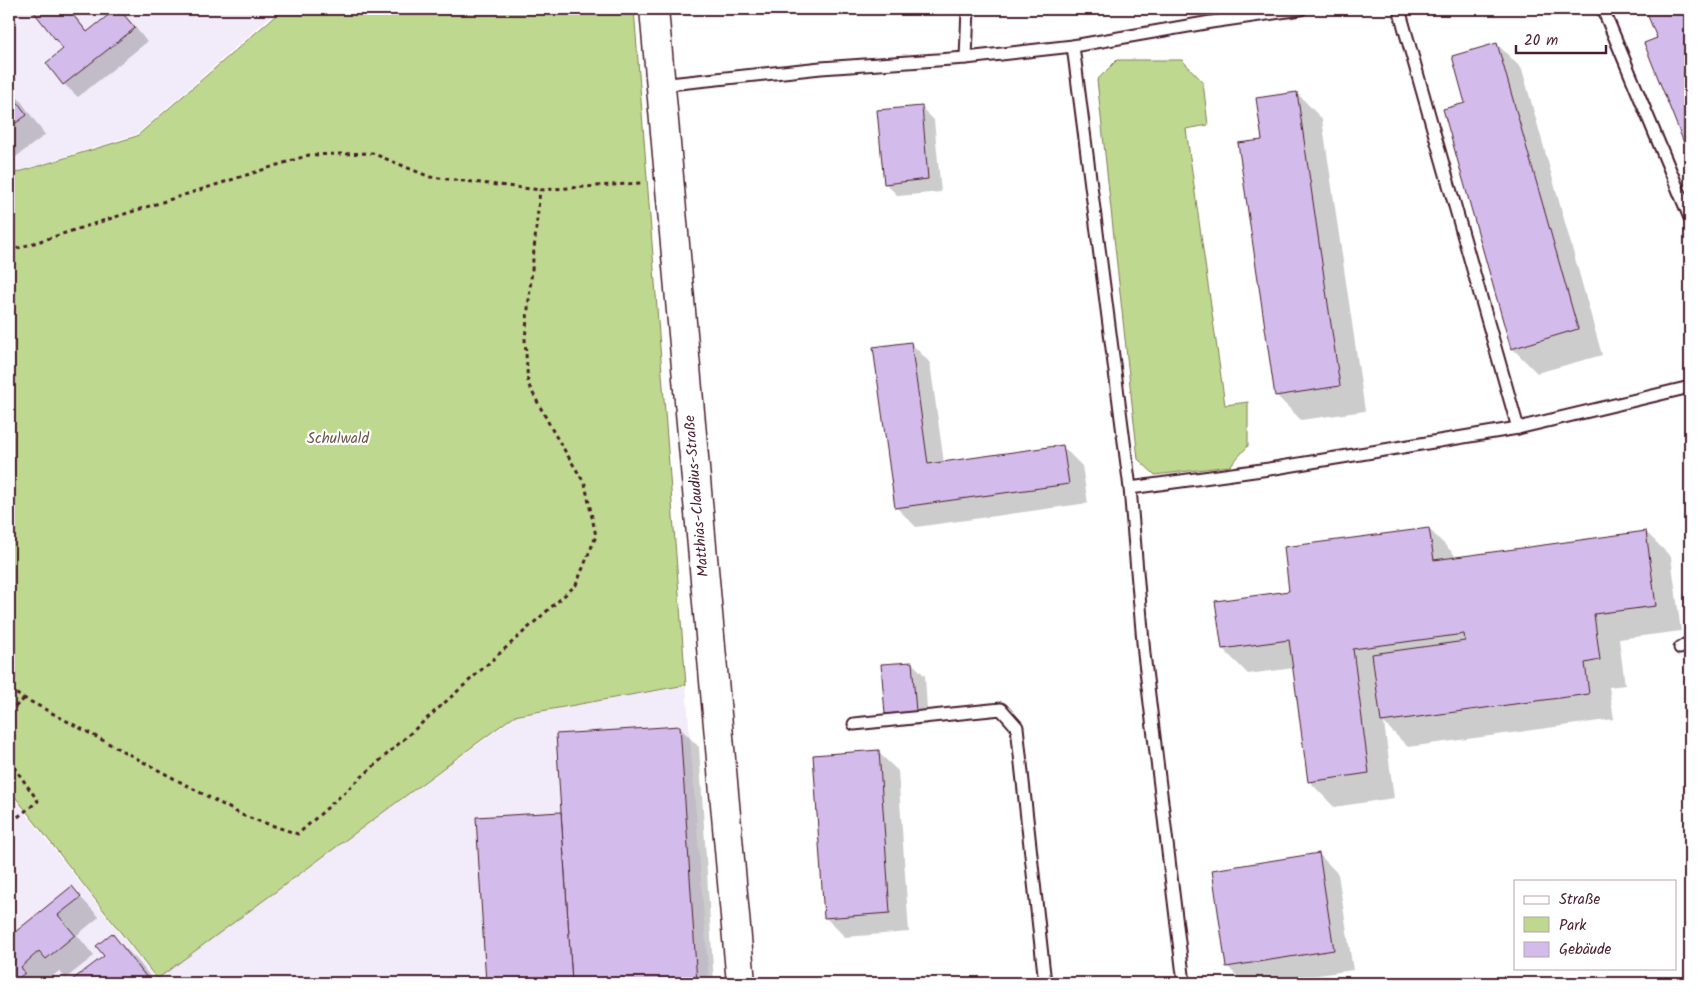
<svg xmlns="http://www.w3.org/2000/svg" width="1699" height="992" font-family="Kalam,sans-serif">
  <style>
    .built { fill: #f2ebf9 }
    .green { fill: #bed88f; stroke: #847c5d }
    .shadow { fill: #0003 }
    .building { fill: #d3bcec; stroke: #4a1f2b }
    .lines { fill: none; stroke-linecap: round; stroke-linejoin: round }
    .service-casing { stroke: #4a1f2b; stroke-width: 15 }
    .tertiary-casing { stroke: #4a1f2b; stroke-width: 31 }
    .path { stroke: #4a1f2b; stroke-width: 3; stroke-dasharray: 4 4; stroke-linecap: butt }
    .service { stroke: #fff; stroke-width: 11 }
    .tertiary { stroke: #fff; stroke-width: 28 }
    .labels { text-anchor: middle; dominant-baseline: central; stroke-width: 4.5; stroke-linejoin: round; paint-order: stroke }
    .park-label { font-size: 15px; fill: #6d5649; stroke: #fff }
    .street-label { font-size: 15px; fill: #4a1f2b; stroke: #fff }
  </style>
  <rect width="100%" height="100%" fill="#fff"/>
  <filter id="ink" filterUnits="userSpaceOnUse"><feTurbulence type="fractalNoise" baseFrequency=".02" numOctaves="2"/><feDisplacementMap in="SourceGraphic" scale="10" xChannelSelector="R" yChannelSelector="G"/><feConvolveMatrix kernelMatrix="1 2 1 2 8 2 1 2 1" color-interpolation-filters="sRGB"/></filter>
  <g filter="url(#ink)">
    <g class="built">
      <polygon points="9,9 279,9 137,134 9,174"/>
      <polygon points="686,686 709,983 9,983 9,792 156,980 515,717"/>
    </g>
    <g class="green">
      <polygon points="283,9 634,9 686,685 514,716 157,979 9,789 9,175 137,136"/>
      <polygon points="1117,60 1182,60 1203,82 1208,125 1186,129 1225,405 1248,402 1248,446 1230,466 1155,475 1138,459 1097,80"/>
    </g>
    <g class="shadow">
      <polygon points="39,9 69,9 88,32 118,9 131,22 147,42 78,97 64,84 48,63 65,50 35,12"/>
      <polygon points="1647,9 1690,9 1690,155 1646,44 1658,38"/>
      <polygon points="1497,44 1522,69 1602,355 1537,373 1512,348 1467,104"/>
      <polygon points="9,89 20,100 45,135 9,162"/>
      <polygon points="1297,93 1322,119 1365,411 1301,420 1276,395 1263,141"/>
      <polygon points="921,107 934,120 941,192 898,196 885,183"/>
      <polygon points="911,343 930,363 944,463 1063,447 1082,466 1088,503 916,527 897,508"/>
      <polygon points="1429,529 1454,554 1455,558 1646,532 1671,557 1681,631 1619,639 1625,685 1609,687 1614,719 1408,747 1384,723 1394,798 1334,807 1309,781 1294,668 1248,674 1223,649 1291,592"/>
      <polygon points="912,663 925,676 928,725 899,727 886,714"/>
      <polygon points="680,728 699,747 714,983 488,983 477,818 562,813"/>
      <polygon points="878,752 898,771 909,932 845,937 825,917"/>
      <polygon points="1319,854 1338,874 1353,970 1264,983 1244,983 1227,966"/>
      <polygon points="72,888 99,917 77,935 94,956 66,978 59,971 44,983 9,983 9,938"/>
      <polygon points="112,935 137,960 155,983 70,983 105,956"/>
    </g>
    <g class="building">
      <polygon points="37,9 68,9 87,32 116,9 119,9 135,28 63,85 46,63 63,49 33,11"/>
      <polygon points="1645,9 1690,9 1690,158 1644,43 1657,38"/>
      <polygon points="1497,43 1578,329 1511,349 1443,109 1465,103 1452,56"/>
      <polygon points="9,91 27,115 9,128"/>
      <polygon points="1297,92 1340,386 1275,396 1238,143 1262,140 1256,98"/>
      <polygon points="922,106 928,179 884,184 877,110"/>
      <polygon points="911,342 928,464 1063,445 1069,484 895,508 873,347"/>
      <polygon points="1429,528 1434,560 1646,531 1656,606 1594,614 1600,660 1585,663 1589,694 1381,722 1372,654 1465,641 1464,634 1353,649 1369,773 1308,782 1289,640 1222,649 1215,601 1289,591 1284,547"/>
      <polygon points="912,662 916,712 885,714 881,664"/>
      <polygon points="680,726 697,983 572,983 556,734"/>
      <polygon points="879,750 890,913 824,918 813,755"/>
      <polygon points="561,812 572,983 486,983 476,817"/>
      <polygon points="1319,853 1334,950 1226,967 1212,870"/>
      <polygon points="72,886 81,897 58,915 75,935 46,959 39,951 21,967 25,973 12,983 9,983 9,937"/>
      <polygon points="112,933 151,983 68,983 104,956 96,946"/>
    </g>
    <g class="lines">
      <defs>
        <g id="service">
          <polyline points="1399,9 1518,428"/>
          <polyline points="1603,9 1690,218"/>
          <polyline points="1073,46 1130,488 1144,654 1184,983"/>
          <polyline points="966,58 968,9"/>
          <polyline points="660,85 821,68 966,58 1073,46 1211,22 1301,9"/>
          <polyline points="1130,488 1269,469 1518,428 1690,387"/>
          <polyline points="1680,648 1690,642"/>
          <polyline points="854,724 1001,709 1017,727 1045,983"/>
        </g>
        <polyline id="tertiary" points="654,9 741,983"/>
      </defs>
      <use href="#service" class="service-casing"/>
      <use href="#tertiary" class="tertiary-casing"/>
      <g class="path">
        <polyline points="9,251 309,155 372,153 430,177 540,190 641,183"/>
        <polyline points="9,690 244,816 298,834 576,585 596,536 585,484 554,433 528,384 525,339 540,190"/>
        <polyline points="9,712 24,699"/>
        <polyline points="9,760 38,801 9,824"/>
      </g>
      <use href="#service" class="service"/>
      <use href="#tertiary" class="tertiary"/>
    </g>
  </g>
  <g class="labels">
    <g class="park-label">
      <text x="338" y="439">Schulwald</text>
    </g>
    <g class="street-label">
      <text transform="translate(697 496) rotate(-95)">Matthias-Claudius-Straße</text>
    </g>
  </g>
  <rect width="1699" height="992" fill="none" stroke="#fff" stroke-width="30"/>
  <rect x="15" y="15" width="1669" height="962" fill="none" stroke="#4a1f2b" stroke-width="2" filter="url(#ink)"/>
  <rect x="1514" y="880" width="162" height="90" fill="#ffffff" stroke="#b7a5aa"/>
  <rect x="1524" y="896" width="25" height="8" fill="#ffffff" stroke="#b7a5aa"/>
  <text x="1559" y="904" font-size="15" fill="#4a1f2b">Straße</text>
  <rect x="1524" y="917" width="25" height="15" fill="#bed88f" stroke="#b7a5aa"/>
  <text x="1559" y="930" font-size="15" fill="#4a1f2b">Park</text>
  <rect x="1524" y="942" width="25" height="15" fill="#d3bcec" stroke="#b7a5aa"/>
  <text x="1559" y="954" font-size="15" fill="#4a1f2b">Gebäude</text>
  <path d="M1516 45v8h90v-8" fill="none" stroke="#4a1f2b" stroke-width="2.5"/>
  <text x="1524" y="45" font-size="15" fill="#4a1f2b" stroke="#ffffff" stroke-width="4" paint-order="stroke">20 m</text>
</svg>
